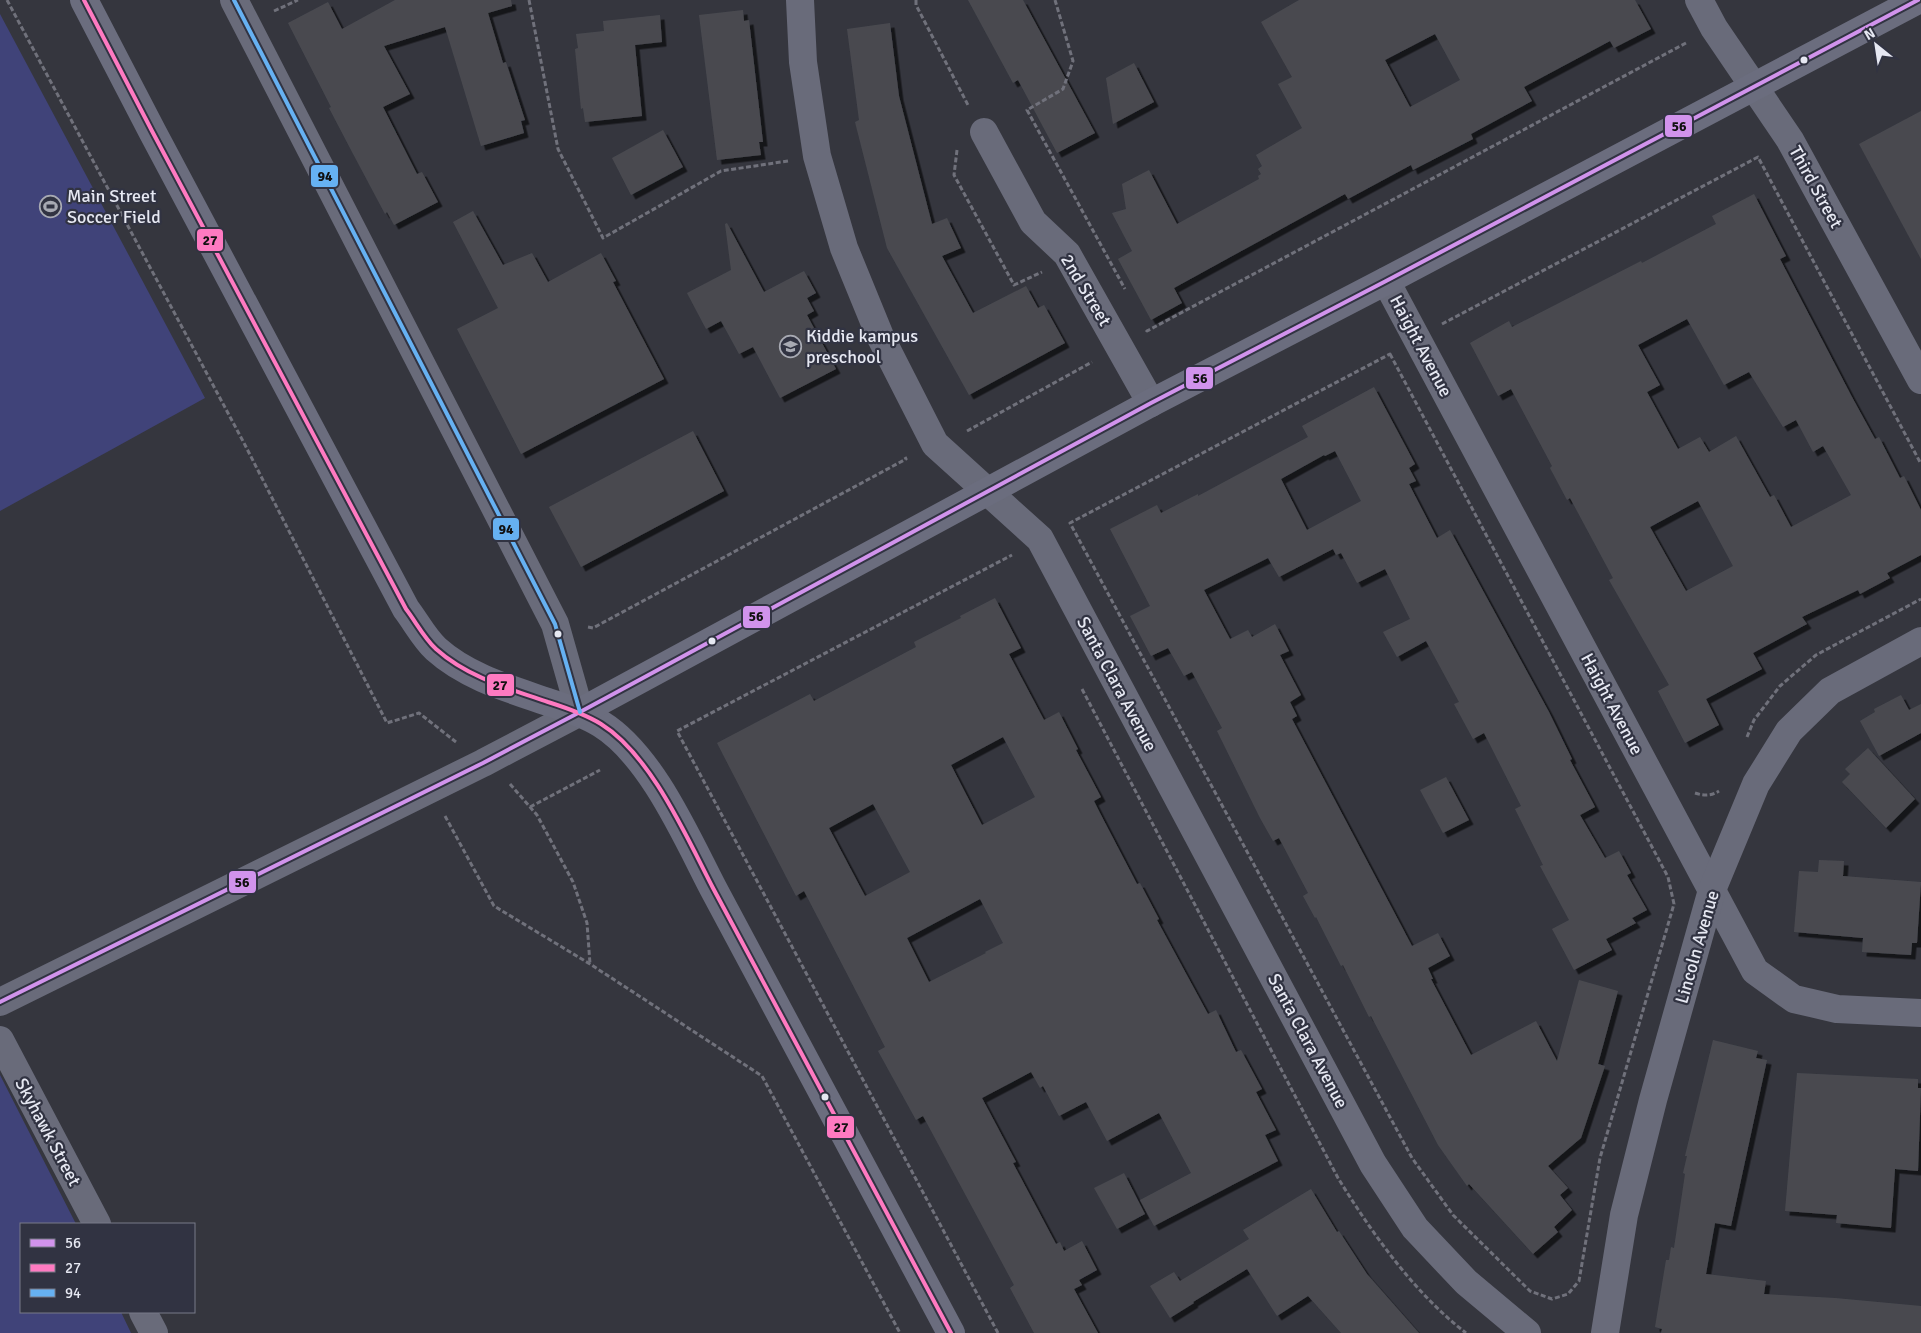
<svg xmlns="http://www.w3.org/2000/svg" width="1921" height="1333" font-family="Signika,sans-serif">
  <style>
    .green { fill: #404379 }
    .building { fill: #494a50; fill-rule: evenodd; filter: url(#shadow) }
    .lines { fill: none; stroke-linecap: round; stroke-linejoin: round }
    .path { stroke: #70717b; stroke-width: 3; stroke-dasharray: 5 2.5; stroke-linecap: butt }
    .street { stroke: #696b7a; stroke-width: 28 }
    .secondary { stroke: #6b6d7e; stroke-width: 28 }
    .bus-1-casing { stroke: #313342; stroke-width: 8 }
    .bus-2-casing { stroke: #313342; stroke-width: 8 }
    .bus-3-casing { stroke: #313342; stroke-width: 8 }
    .bus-1 { stroke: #d193ec; stroke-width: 4 }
    .bus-2 { stroke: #fe7ac1; stroke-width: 4 }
    .bus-3 { stroke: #66b1f2; stroke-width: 4 }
    .bus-dot { fill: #e6e8f2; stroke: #313342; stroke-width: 2 }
    .labels { text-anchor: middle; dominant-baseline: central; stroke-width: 4.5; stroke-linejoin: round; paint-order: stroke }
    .street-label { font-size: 18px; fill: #e6e8f2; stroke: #313342 }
    .poi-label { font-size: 18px; fill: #e6e8f2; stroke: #313342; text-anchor: start }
    .line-badge { stroke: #313342; stroke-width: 2 }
    .pale-badge-label { font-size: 14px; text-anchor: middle; font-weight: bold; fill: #111 }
  </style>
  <defs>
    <filter id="shadow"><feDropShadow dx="4.5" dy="4.5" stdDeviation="0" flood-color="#0009"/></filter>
  </defs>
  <rect width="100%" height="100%" fill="#35363e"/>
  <g class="green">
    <polygon points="0,14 205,398 0,511"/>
    <polygon points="0,1075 76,1224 21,1224 21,1312 121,1312 131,1333 0,1333"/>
  </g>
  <g class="building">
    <polygon points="395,0 511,0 512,6 488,13 503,63 506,62 525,120 521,121 524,133 481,146 445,27 384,46 410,94 383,107 417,174 422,172 438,202 394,225 387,212 385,214 351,150 329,108 331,107 288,23 328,2 342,29"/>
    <polygon points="968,0 1023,0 1095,133 1057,153 1018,80 1013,83"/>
    <path d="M1299 0H1635L1651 29 1614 48 1610 41 1524 87 1532 101 1471 134 1473 139 1413 170 1411 165 1348 199 1345 194 1174 288 1182 303 1151 320 1118 259 1132 251 1112 213 1126 209 1122 184 1149 170 1177 224 1259 179 1258 176 1261 174 1258 169 1262 166 1256 155 1302 128 1278 84 1292 77 1261 22ZM1435 34 1460 80 1410 107 1385 60Z"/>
    <polygon points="743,10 744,21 749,20 763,142 759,142 761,155 717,160 699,15"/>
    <polygon points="660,15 662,42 635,45 642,116 585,122 583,108 581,109 575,49 578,48 576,34 604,31 603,21"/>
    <polygon points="890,23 899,96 932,224 947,218 961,248 942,256 973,313 1026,286 1038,308 1044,305 1065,343 969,395 887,248 855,122 859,120 847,29"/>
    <polygon points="1134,63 1154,102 1113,124 1106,78"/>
    <polygon points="1921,111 1921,259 1859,144"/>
    <polygon points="663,130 683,167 631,195 612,158"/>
    <path d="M1754 194 1786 256 1780 259 1852 397 1875 439 1879 437 1900 478 1904 476 1921 510V555L1887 573 1890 578 1860 594 1858 590 1802 617 1807 624 1753 653 1762 669 1706 699 1719 725 1685 743 1658 691 1669 685 1609 580 1613 578 1570 498 1567 500 1550 468 1552 466 1511 389 1498 396 1470 343 1509 321 1512 327 1641 261 1642 263 1716 224 1712 216ZM1687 319 1724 385 1749 372 1783 427 1796 420 1813 452 1823 446 1851 495 1791 527 1774 495 1770 497 1736 436 1709 452 1700 437 1678 449 1647 392 1660 385 1638 345ZM1698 501 1733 566 1686 591 1650 527Z"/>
    <polygon points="473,211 503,265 532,253 548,282 601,253 616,281 613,282 664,379 521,454 457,329 498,308 453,222"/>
    <polygon points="727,223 764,292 804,271 816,293 807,298 814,311 807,315 836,369 780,398 753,347 739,354 721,321 706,329 687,293 731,270 725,224"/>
    <path d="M1374 387 1415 464 1409 468 1416 481 1409 484 1437 538 1450 530 1549 712 1572 759 1570 760 1593 803 1595 807 1580 815 1605 858 1619 851 1631 873 1627 875 1647 910 1632 918 1636 923 1606 939 1612 950 1574 970 1552 929 1569 920 1540 866 1543 865 1515 809 1521 806 1484 733 1473 739 1454 704 1459 702 1426 641 1397 657 1383 632 1410 619 1385 569 1357 583 1341 553 1336 555 1333 549 1279 577 1268 558 1204 590 1230 639 1248 630 1252 637 1275 624 1289 651 1280 655 1301 695 1290 702 1297 716 1292 719 1412 946 1438 933 1450 956 1428 968 1433 979H1431L1471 1055 1536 1021 1557 1061 1579 980 1618 991 1598 1064 1605 1066 1581 1138 1548 1166 1568 1188 1560 1195 1572 1210 1554 1227 1558 1232 1533 1254 1469 1184 1467 1186 1438 1145 1371 1016 1369 1017 1343 965 1341 966 1316 917 1315 918 1303 896 1308 893 1279 838 1273 841 1260 818 1217 731 1222 728 1192 672 1184 676 1168 648 1151 656 1130 616 1150 606 1110 529 1157 505 1161 513 1198 494V496L1308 437 1302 426ZM1335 451 1361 501 1307 530 1281 479 1324 455 1325 456Z"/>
    <polygon points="693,431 724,491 581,567 549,507"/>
    <path d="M995 598 1021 648 1009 654 1044 720 1059 712 1078 749 1076 750 1101 797 1094 801 1100 813 1137 884 1140 883 1159 919 1157 920 1208 1014 1216 1010 1236 1052 1241 1050 1262 1089 1256 1092 1276 1130 1265 1135 1278 1161 1154 1226 1140 1200 1191 1173 1159 1113 1107 1141 1086 1102 1059 1116 1043 1086 1040 1088 1031 1072 982 1098 1016 1162 1013 1163 1056 1244 1060 1242 1064 1251 1082 1241 1097 1270 1079 1280 1082 1285 1074 1289 1098 1333H1034L1010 1288 1014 1285 923 1116 916 1120 878 1051 885 1047 804 891 796 896 717 743 810 694 814 701 916 647 914 642 961 618 960 616ZM1003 737 1035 797 982 825 951 765ZM873 804 910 872 865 896 829 828ZM980 899 1003 943 985 952 986 953 929 982 907 938Z"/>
    <polygon points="1901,695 1909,710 1921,704 1921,733 1879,756 1860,721 1875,712 1874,709"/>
    <polygon points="1868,748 1915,799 1886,828 1842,782 1850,774 1845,769"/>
    <polygon points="1446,777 1469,820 1443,833 1420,790"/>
    <polygon points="1819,860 1844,861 1843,876 1921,882 1917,943 1912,943 1911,955 1862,952 1863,938 1794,932 1799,871 1818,872"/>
    <polygon points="1713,1040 1758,1051 1756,1058 1767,1060 1731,1226 1715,1223 1706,1274 1766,1281 1764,1294 1835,1298 1921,1306 1921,1333 1661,1333 1662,1329 1655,1327 1666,1260 1669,1260 1671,1247 1674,1248 1685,1174 1683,1173 1687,1156 1685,1156"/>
    <polygon points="1797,1073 1918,1079 1918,1088 1921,1088 1918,1171 1895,1169 1891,1228 1836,1223 1837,1215 1785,1211"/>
    <polygon points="1124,1173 1145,1214 1117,1229 1094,1188"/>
    <polygon points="1311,1189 1337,1232 1339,1231 1367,1274 1419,1333 1341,1333 1308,1296 1277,1316 1247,1269 1193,1302 1194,1303 1170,1318 1150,1286 1174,1272 1180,1281 1249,1239 1243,1230"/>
  </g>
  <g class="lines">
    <g class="path">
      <polyline points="7,0 244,443 387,723 419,713 456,742"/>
      <polyline points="529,0 558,149 603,238 721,171 788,161"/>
      <polyline points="916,0 916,5 969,107"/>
      <polyline points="1055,0 1073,61 1063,89 1027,110 1125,289"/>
      <polyline points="274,11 298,0"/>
      <polyline points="957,150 954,175 1014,285 1042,272"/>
      <polyline points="1442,324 1758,157 1921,464"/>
      <polyline points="1146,330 1147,331 1686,43"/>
      <polygon points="1390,354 1668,877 1674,904 1600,1158 1579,1281 1568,1294 1552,1299 1530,1291 1453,1215 1412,1158 1070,523"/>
      <polyline points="967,431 1092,362"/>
      <polyline points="588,627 593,628 906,459 905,457"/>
      <path d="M1082 689 1338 1178C1372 1233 1414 1293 1466 1333"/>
      <polyline points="1747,737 1754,720 1780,686 1816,655 1921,599"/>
      <polyline points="510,784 537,815 573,882 587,923 590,964"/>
      <path d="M1695 793C1704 796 1711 796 1719 791"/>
      <polyline points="530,807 600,770"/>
      <polyline points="445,816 494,906 590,964 762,1076 900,1333"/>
      <polyline points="998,1333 677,731 1012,555"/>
    </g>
    <g class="street">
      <polyline points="800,0 803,62 817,156 844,248 880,336 935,444 1040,539 1373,1164 1415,1228 1466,1282 1527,1333"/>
      <polyline points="1699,0 1714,28 1790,140 1921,380"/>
      <polyline points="984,132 1033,222 1067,254 1151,403"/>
      <polyline points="1386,281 1755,971 1794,999 1837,1009 1921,1013"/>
      <polyline points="0,1002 483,763 580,712 555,624 234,0"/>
      <polyline points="0,1040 97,1224"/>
      <polyline points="143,1312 154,1333"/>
      <polyline points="1605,1333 1624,1215 1653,1100 1712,890 1756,784 1789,731 1830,691 1921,641"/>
    </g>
    <g class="secondary">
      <path d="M84 0 152 131 406 609C416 622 424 638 436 649 467 677 510 689 548 702 567 708 585 714 601 724 651 755 686 836 713 888L951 1333"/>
      <polyline points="580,712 1151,403 1386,281 1918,0"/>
    </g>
    <defs>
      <polyline id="bus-1" points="0,1002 483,763 580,712 1151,403 1386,281 1918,0"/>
      <path id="bus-2" d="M84 0 152 131 406 609C416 622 424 638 436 649 467 677 510 689 548 702 567 708 585 714 601 724 651 755 686 836 713 888L951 1333"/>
      <polyline id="bus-3" points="234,0 555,624 580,712"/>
    </defs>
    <use href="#bus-1" class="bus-1-casing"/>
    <use href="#bus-2" class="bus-2-casing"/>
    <use href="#bus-3" class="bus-3-casing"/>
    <use href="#bus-1" class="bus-1"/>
    <use href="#bus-2" class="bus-2"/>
    <use href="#bus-3" class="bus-3"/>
  </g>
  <defs>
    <symbol id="stadium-ring" viewBox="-11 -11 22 22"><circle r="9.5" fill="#313342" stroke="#a8aab3" stroke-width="1.5"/><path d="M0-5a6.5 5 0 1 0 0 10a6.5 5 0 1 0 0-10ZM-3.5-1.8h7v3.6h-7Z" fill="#a8aab3"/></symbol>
    <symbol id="school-ring" viewBox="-11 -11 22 22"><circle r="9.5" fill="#313342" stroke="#a8aab3" stroke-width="1.5"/><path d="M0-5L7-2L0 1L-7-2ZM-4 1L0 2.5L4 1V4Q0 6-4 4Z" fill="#a8aab3"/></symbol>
  </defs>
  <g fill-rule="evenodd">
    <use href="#stadium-ring" x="38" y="194" width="25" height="25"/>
    <use href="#school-ring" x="778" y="334" width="25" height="25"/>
  </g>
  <g class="bus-dot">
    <circle cx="1804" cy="60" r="4.5"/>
    <circle cx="558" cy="634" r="4.5"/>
    <circle cx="712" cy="641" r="4.5"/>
    <circle cx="825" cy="1097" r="4.5"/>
  </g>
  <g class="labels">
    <g class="street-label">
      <text transform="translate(1816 187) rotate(61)">Third Street</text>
      <text transform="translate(1086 290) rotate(59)">2nd Street</text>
      <text transform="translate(1421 346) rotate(62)">Haight Avenue</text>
      <text transform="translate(1117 684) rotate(62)">Santa Clara Avenue</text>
      <text transform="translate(1612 704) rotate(62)">Haight Avenue</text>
      <text transform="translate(1697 947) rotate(-74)">Lincoln Avenue</text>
      <text transform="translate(1308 1041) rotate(62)">Santa Clara Avenue</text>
      <text transform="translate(48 1132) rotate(62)">Skyhawk Street</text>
    </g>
    <g class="poi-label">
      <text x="67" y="196">Main Street<tspan x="67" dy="21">Soccer Field</tspan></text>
      <text x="806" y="336">Kiddie kampus<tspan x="806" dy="21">preschool</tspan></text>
    </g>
  </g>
  <g class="line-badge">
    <rect x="1664" y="114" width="29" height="24" rx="5" fill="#d193ec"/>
    <rect x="310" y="164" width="29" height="24" rx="5" fill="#66b1f2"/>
    <rect x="196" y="228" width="28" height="24" rx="5" fill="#fe7ac1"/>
    <rect x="1185" y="366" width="29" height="24" rx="5" fill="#d193ec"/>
    <rect x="492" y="517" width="28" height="24" rx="5" fill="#66b1f2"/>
    <rect x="742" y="605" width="29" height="24" rx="5" fill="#d193ec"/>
    <rect x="486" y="673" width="29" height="24" rx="5" fill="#fe7ac1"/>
    <rect x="228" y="870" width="29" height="24" rx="5" fill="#d193ec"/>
    <rect x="826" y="1115" width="29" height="24" rx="5" fill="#fe7ac1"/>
  </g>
  <g class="pale-badge-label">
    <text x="1679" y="131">56</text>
    <text x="325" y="181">94</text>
    <text x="210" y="245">27</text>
    <text x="1200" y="383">56</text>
    <text x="506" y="534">94</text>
    <text x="756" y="621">56</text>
    <text x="500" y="690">27</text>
    <text x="242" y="887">56</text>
    <text x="841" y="1132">27</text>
  </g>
  <rect x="20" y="1223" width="175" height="90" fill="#313342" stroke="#797b88"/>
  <rect x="30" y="1239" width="25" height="8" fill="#d193ec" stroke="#797b88"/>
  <text x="65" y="1248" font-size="15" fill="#e6e8f2">56</text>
  <rect x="30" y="1264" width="25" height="8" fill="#fe7ac1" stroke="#797b88"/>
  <text x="65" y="1273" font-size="15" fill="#e6e8f2">27</text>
  <rect x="30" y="1289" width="25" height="8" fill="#66b1f2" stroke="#797b88"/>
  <text x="65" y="1298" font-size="15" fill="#e6e8f2">94</text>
  <g transform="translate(1876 45) rotate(330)" stroke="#313342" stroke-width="4" paint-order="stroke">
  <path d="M0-4L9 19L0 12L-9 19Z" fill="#e6e8f2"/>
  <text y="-8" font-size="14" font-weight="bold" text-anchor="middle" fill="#e6e8f2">N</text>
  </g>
</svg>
